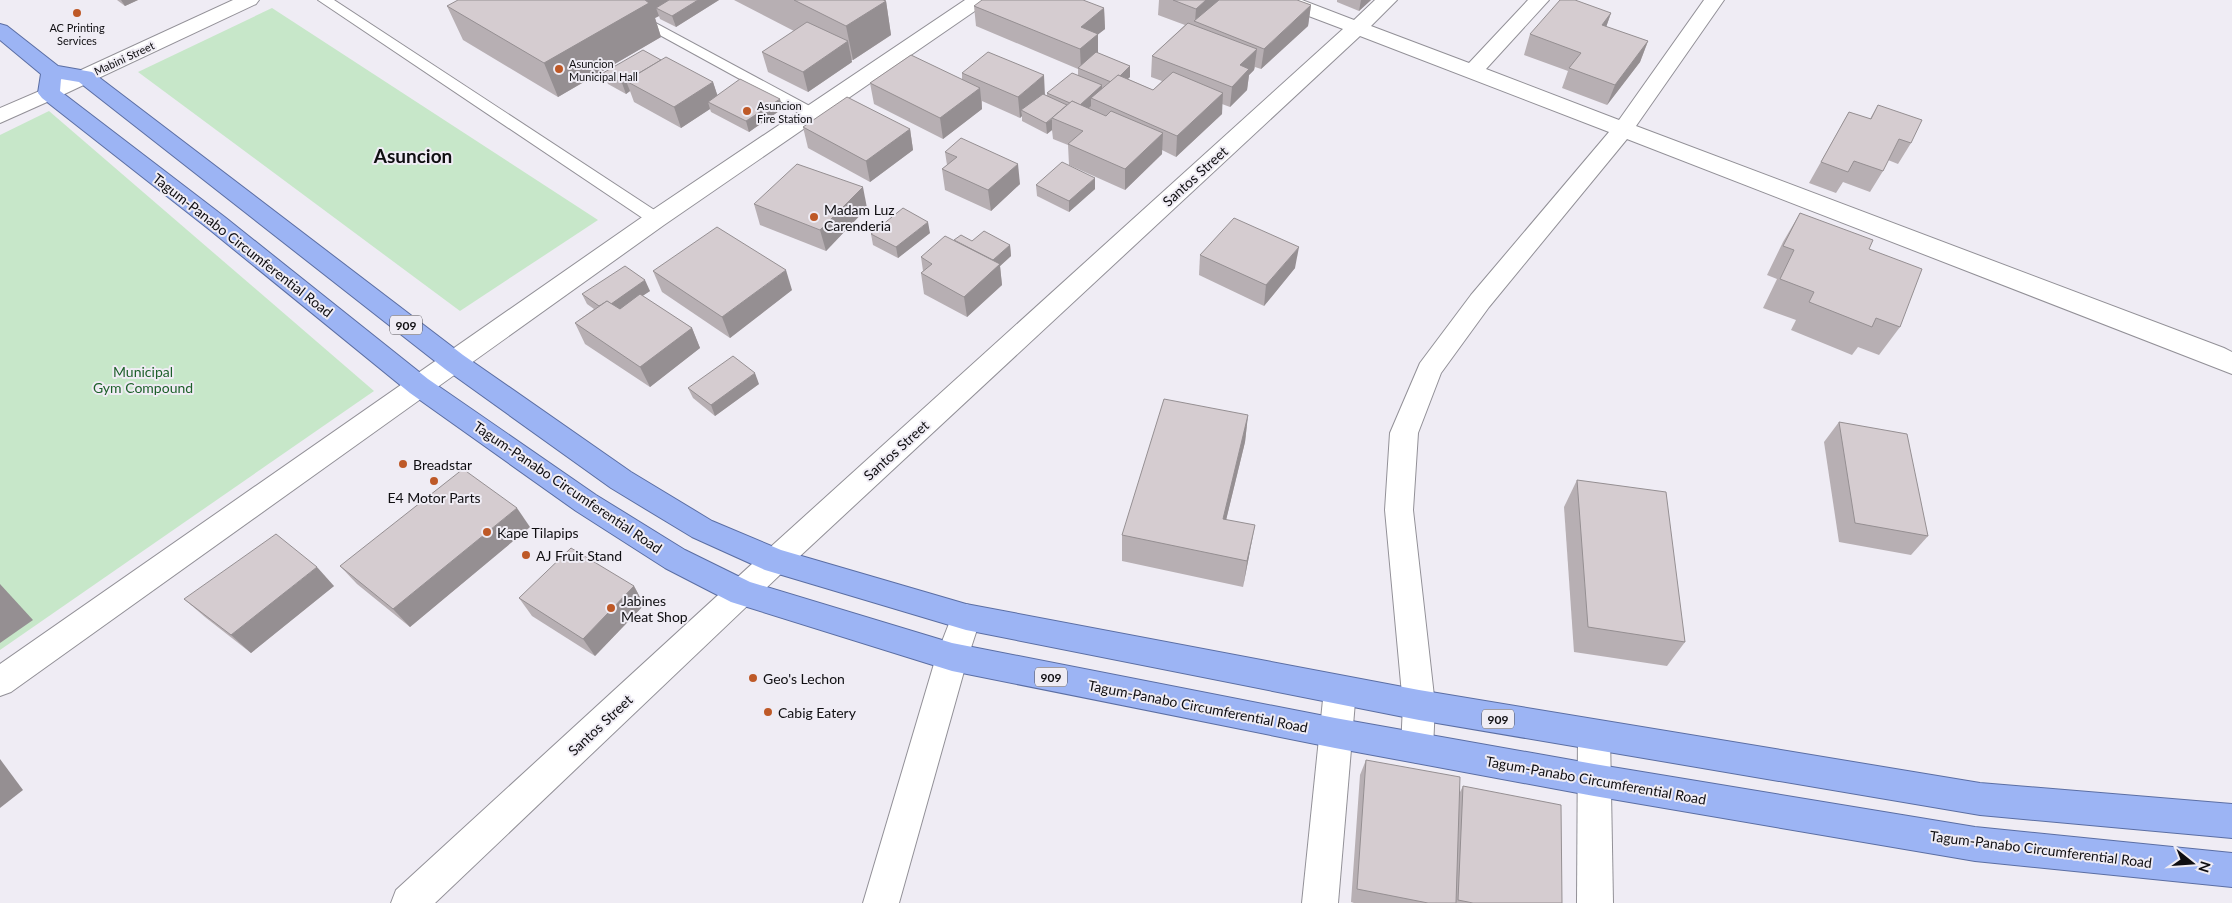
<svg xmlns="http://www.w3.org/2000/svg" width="2232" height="903" font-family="Lato,sans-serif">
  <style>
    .green { fill: #c7e7c9 }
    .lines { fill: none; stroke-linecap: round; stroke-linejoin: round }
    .service-casing { stroke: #929097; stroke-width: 2 }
    .minor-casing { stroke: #929097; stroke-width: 2 }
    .tertiary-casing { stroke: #929097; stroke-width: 2 }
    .trunk-casing { stroke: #5b6ea3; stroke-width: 2 }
    .service { fill: #fff; fill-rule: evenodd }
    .minor { fill: #fff; fill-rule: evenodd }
    .tertiary { fill: #fff; fill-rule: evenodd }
    .trunk { fill: #9cb4f4; fill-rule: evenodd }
    .wall { fill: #b7afb3 }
    .shaded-wall { fill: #958f92 }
    .building { fill: #d5ccd0; stroke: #958f92 }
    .poi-dot { fill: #be5927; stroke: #efecf4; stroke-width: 2 }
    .labels { text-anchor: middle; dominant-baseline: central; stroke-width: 4; stroke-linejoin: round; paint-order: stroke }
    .far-poi-label { font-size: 11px; fill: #0f0e11; stroke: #efecf4; text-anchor: start }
    .far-street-label { font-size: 11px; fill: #0f0e11; stroke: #efecf4 }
    .shield { fill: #efecf4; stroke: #525155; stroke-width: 1 }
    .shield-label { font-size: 12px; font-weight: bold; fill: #0f0e11 }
    .street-label { font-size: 14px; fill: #0f0e11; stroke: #efecf4 }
    .poi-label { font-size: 14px; fill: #0f0e11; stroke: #efecf4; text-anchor: start }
    .park-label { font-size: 14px; fill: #1c5f29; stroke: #efecf4 }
    .district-label { font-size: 19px; font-weight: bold; fill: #0f0e11; stroke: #efecf4 }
  </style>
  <rect width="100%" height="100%" fill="#efecf4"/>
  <g class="green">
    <polygon points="272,8 598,220 460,311 138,72"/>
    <polygon points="49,111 374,391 0,650 0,135"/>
  </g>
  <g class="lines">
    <defs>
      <g id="service">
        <polygon points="318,0 334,0 662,215 664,219 662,223 650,223"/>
        <polygon points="596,0 613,0 817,110 819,113 817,116 807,116"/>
      </g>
      <g id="minor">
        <polygon points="965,0 988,0 985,4 664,225 11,692 0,696 0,664 648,213"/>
        <polygon points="1274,0 1302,0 1354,20 1375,0 1397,0 1371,26 1469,63 1528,0 1549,0 1486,69 1619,120 1704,0 1724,0 1636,126 2224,348 2232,352 2232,374 1627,139 1489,307 1441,373 1418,433 1413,510 1435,705 1433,748 1429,759 1417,763 1405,759 1401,748 1403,705 1385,510 1390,433 1420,363 1471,295 1609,132 1360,36 785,570 435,903 391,903 396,890 765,552 1343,29 1277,4"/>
        <polygon points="49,87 56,88 60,93 56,98 0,123 0,108"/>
        <polygon points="966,604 977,608 981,617 968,657 899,903 863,903 936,657 955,608"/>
        <polygon points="1340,676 1351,680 1356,690 1338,903 1302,903 1324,690 1329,680"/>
        <polygon points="1594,720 1605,724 1610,735 1613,903 1577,903 1578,735 1583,724"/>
      </g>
      <polygon id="tertiary" points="233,0 259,0 256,4 56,98 49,99 42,98 38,93 42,88"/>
      <polygon id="trunk" points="0,24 7,26 58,66 92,72 463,355 631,472 712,521 781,550 966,604 1419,690 1980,783 2232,804 2232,838 1980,815 1419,720 966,630 765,570 692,537 611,488 445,369 79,82 61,79 60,91 226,218 428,379 596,495 685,550 750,582 952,643 1335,718 1594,764 1975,827 2232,853 2232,887 1975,861 1594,796 1335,748 952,671 731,602 665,568 576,511 410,393 210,230 42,98 38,93 41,74 0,40"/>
    </defs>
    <use href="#service" class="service-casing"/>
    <use href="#minor" class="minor-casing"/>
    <use href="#tertiary" class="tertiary-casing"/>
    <use href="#trunk" class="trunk-casing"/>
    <use href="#service" class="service"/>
    <use href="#minor" class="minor"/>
    <use href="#tertiary" class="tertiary"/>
    <use href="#trunk" class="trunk"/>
  </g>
  <g class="wall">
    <polygon points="117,0 138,0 125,6"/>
    <polygon points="719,0 676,27 660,19 659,16 655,18 661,37 558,97 463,40 447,6"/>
    <polygon points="734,0 883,0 886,1 891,35 853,60 851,60 852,62 808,92 768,72 762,52 794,31"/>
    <polygon points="1159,0 1297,0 1311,5 1308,26 1261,69 1255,67 1254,70 1249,75 1247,90 1230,107 1222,104 1222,114 1176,157 1162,150 1162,154 1125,190 1069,165 1068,145 1053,139 1052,130 1047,134 1022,121 1022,116 1020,118 982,101 982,109 943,139 874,104 870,83 962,79 962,73 1047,96 1047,93 1078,75 1078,69 976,26 974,6 1104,8 1105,29 1098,34 1098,53 1130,66 1130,77 1128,79 1153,90 1162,81 1151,77 1152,56 1185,25 1158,15"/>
    <polygon points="1337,0 1371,0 1359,11 1337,2"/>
    <polygon points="1611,13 1606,27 1648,41 1640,62 1607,105 1562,88 1568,71 1524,55 1530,34"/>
    <polygon points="661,60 713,82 717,95 780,99 782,109 749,132 711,112 710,109 681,128 634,102 630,91 626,94 608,84 603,73"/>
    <polygon points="1878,105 1911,143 1898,164 1888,160 1883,171 1870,192 1843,182 1836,193 1809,183 1849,112 1870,119"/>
    <polygon points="803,127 910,129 913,150 870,182 808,148"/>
    <polygon points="945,152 1020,184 991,211 945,190 942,169 947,165"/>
    <polygon points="1036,185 1095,189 1069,212 1037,196"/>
    <polygon points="754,204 867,208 826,251 760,225"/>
    <polygon points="1800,213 1869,249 1900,327 1879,355 1858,347 1852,355 1791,330 1796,320 1763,308 1777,279 1767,275 1783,242"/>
    <polygon points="930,233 898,258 873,245 871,234"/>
    <polygon points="954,240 1010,245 1011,256 1000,266 1002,285 967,317 924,294 921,273 923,271 921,257"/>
    <polygon points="1200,255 1295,268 1264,306 1199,275"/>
    <polygon points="653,271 792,290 730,338 662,292"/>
    <polygon points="650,291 642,296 692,328 700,348 650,387 585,344 575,323 594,309 587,304 582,294"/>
    <polygon points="759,384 715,416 693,398 688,388"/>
    <polygon points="1248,415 1245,442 1226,520 1250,551 1243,587 1122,561 1122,535"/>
    <polygon points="1839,422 1928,536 1911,555 1839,542 1824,442"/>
    <polygon points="1577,480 1685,642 1667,666 1574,652 1564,507"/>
    <polygon points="530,527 410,627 357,584 340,566"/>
    <polygon points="334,586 251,653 205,617 184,599"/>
    <polygon points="634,586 644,605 595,656 532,616 519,598"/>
    <polygon points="1366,760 1460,792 1463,786 1562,903 1354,903 1351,902 1360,775"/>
  </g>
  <g class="shaded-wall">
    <polygon points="121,0 138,0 125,6"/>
    <polygon points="645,0 685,0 656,8 659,16 655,18 661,37 558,97 544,63"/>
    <polygon points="698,0 719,0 676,27 672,16"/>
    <polygon points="1206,0 1225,0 1195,22 1196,9"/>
    <polygon points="1361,0 1371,0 1359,11"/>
    <polygon points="886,1 891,35 853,60 846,26"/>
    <polygon points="1311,5 1308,26 1261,69 1264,49"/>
    <polygon points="1104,8 1105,29 1081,48 1081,27"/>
    <polygon points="1611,13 1604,33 1602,25"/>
    <polygon points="1098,34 1098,55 1081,70 1080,49"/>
    <polygon points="848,41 852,62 808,92 803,72"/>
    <polygon points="1648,41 1640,62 1607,105 1615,85"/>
    <polygon points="1257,49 1254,70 1249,75 1247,90 1230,107 1232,87 1240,65"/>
    <polygon points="661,60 626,81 630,91 626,94 622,83"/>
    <polygon points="1130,66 1130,77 1112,93 1112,82"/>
    <polygon points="1044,75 1045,96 1021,110 1022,116 1020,118 1018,97"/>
    <polygon points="713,82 720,103 708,102 710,109 681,128 674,107"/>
    <polygon points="1102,85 1102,96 1091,98 1091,106 1079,117 1078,106"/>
    <polygon points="980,88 982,109 943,139 940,118"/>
    <polygon points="1223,93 1222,114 1176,157 1177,136"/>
    <polygon points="780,99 782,109 749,132 746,121"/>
    <polygon points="1052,119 1052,130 1047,134 1046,123"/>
    <polygon points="910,129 913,150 870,182 866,161"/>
    <polygon points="1163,133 1162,154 1125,190 1125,169"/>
    <polygon points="1018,164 1020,184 991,211 988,190"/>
    <polygon points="1095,178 1095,189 1069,212 1069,201"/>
    <polygon points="863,187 867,208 826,251 820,230"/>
    <polygon points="928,222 930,233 898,258 896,247"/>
    <polygon points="1010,245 1011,256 1000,266 1002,285 967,317 964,297 992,261"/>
    <polygon points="1299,247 1295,268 1264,306 1266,285"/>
    <polygon points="786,270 792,290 730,338 722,317"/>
    <polygon points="645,280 650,291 608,319 603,309"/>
    <polygon points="692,328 700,348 650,387 640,367"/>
    <polygon points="755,373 759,384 715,416 711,405"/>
    <polygon points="1248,415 1245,442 1220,545 1223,519"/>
    <polygon points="517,508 530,527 410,627 393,609"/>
    <polygon points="1255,525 1250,551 1243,587 1247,561"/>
    <polygon points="317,567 334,586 251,653 231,635"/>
    <polygon points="0,584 33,620 0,643"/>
    <polygon points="634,586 644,605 595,656 583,639"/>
    <polygon points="0,759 23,790 0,808"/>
  </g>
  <g class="building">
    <polygon points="458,0 645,0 649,3 544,63 447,6"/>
    <polygon points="669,0 698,0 672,16 656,8"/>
    <polygon points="794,0 883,0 886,1 846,26"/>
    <polygon points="982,0 1083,0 1104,8 1081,27 1098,34 1080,49 974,6"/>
    <polygon points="1173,0 1206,0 1196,9"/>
    <polygon points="1219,0 1297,0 1311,5 1264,49 1194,21"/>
    <polygon points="1560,0 1575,0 1611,13 1602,25 1648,41 1615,85 1569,68 1581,53 1530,34"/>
    <polygon points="807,22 848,41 803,72 762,52"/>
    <polygon points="1188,23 1257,49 1240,65 1249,69 1232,87 1152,56"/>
    <polygon points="643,50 661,60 622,83 603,73"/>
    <polygon points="988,52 1044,75 1018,97 962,73"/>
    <polygon points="1096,52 1130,66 1120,76 1118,75 1111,82 1078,68"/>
    <polygon points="911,55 980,88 940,118 870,83"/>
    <polygon points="666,57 713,82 674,107 626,81"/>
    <polygon points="1173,72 1223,93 1177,136 1091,98 1118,75 1153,90"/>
    <polygon points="1072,73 1102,85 1080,105 1072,101 1070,103 1047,93"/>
    <polygon points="740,79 780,99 746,121 708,102"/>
    <polygon points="1043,94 1067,105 1046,123 1021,110"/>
    <polygon points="847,97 910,129 866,161 803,127"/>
    <polygon points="1072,101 1106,116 1111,111 1163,133 1125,169 1068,144 1083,131 1052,118"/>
    <polygon points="1878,105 1922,120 1911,143 1899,139 1883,171 1854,161 1848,172 1821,162 1849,112 1871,119"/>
    <polygon points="961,138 1018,164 988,190 942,169 957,157 945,152"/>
    <polygon points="1062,162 1095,178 1069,201 1036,185"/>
    <polygon points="797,164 863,187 820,230 754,204"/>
    <polygon points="903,208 928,222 896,247 871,234"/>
    <polygon points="1800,213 1873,240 1869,249 1922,269 1900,327 1876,318 1872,327 1809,302 1814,292 1780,279 1794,250 1783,246"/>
    <polygon points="1234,218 1299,247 1266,285 1200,255"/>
    <polygon points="717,227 786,270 722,317 653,271"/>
    <polygon points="984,231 1010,245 993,260 954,240 961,235 972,241"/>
    <polygon points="945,236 1000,264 964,297 921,273 932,264 921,257"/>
    <polygon points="625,266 645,280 611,304 607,301 599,306 582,294"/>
    <polygon points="640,294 692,328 640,367 575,323 607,301 620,309"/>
    <polygon points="733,356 755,373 711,405 688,388"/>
    <polygon points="1164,399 1248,415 1223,519 1255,525 1247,561 1122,535"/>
    <polygon points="1839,422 1907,434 1928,536 1855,523"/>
    <polygon points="463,469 517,508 393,609 340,566"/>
    <polygon points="1577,480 1666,492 1685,642 1588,627"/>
    <polygon points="276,534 317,567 231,635 184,599"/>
    <polygon points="571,548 634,586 583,639 519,598"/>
    <polygon points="1366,760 1460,777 1456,903 1428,903 1357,889"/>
    <polygon points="1463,786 1561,805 1562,903 1473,903 1458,900"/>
  </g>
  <g class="poi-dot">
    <circle cx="77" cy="13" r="5"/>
    <circle cx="559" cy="69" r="5"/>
    <circle cx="747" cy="111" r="5"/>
    <circle cx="814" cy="217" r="5"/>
    <circle cx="403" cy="464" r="5"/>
    <circle cx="434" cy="481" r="5"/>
    <circle cx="487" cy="532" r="5"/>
    <circle cx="526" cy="555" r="5"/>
    <circle cx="611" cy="608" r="5"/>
    <circle cx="753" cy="678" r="5"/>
    <circle cx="768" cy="712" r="5"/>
  </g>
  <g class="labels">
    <g class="far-poi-label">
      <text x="77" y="27" text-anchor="middle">AC Printing<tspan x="77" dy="13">Services</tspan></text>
      <text x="569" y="63">Asuncion<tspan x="569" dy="13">Municipal Hall</tspan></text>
      <text x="757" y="105">Asuncion<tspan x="757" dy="13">Fire Station</tspan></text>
    </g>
    <g class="far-street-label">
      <text transform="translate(124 58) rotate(-25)">Mabini Street</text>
    </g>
    <g class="shield">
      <rect x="390" y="315.5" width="32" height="19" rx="4"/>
      <rect x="1035" y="667.5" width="32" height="19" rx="4"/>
      <rect x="1482" y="709.5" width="32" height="19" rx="4"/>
    </g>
    <g class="shield-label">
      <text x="406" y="325">909</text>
      <text x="1051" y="677">909</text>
      <text x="1498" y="719">909</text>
    </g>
    <g class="street-label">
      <text transform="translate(1195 176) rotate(-42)">Santos Street</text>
      <text transform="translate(243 245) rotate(38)">Tagum-Panabo Circumferential Road</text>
      <text transform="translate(896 450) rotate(-42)">Santos Street</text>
      <text transform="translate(568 487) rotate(34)">Tagum-Panabo Circumferential Road</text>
      <text transform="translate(1198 706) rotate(11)">Tagum-Panabo Circumferential Road</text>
      <text transform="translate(600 725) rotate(-43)">Santos Street</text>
      <text transform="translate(1596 780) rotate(10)">Tagum-Panabo Circumferential Road</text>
      <text transform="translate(2041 849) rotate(7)">Tagum-Panabo Circumferential Road</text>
    </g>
    <g class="poi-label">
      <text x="824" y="209">Madam Luz<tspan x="824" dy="16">Carenderia</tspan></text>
      <text x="413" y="464">Breadstar</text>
      <text x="434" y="497" text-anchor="middle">E4 Motor Parts</text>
      <text x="497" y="532">Kape Tilapips</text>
      <text x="536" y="555">AJ Fruit Stand</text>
      <text x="621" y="600">Jabines<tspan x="621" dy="16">Meat Shop</tspan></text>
      <text x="763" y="678">Geo's Lechon</text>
      <text x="778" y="712">Cabig Eatery</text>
    </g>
    <g class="park-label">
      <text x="143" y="371">Municipal<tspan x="143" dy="16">Gym Compound</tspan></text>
    </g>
    <g class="district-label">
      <text x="413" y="155">Asuncion</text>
    </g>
  </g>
  <g transform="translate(2192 863) rotate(107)" stroke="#efecf4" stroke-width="4" paint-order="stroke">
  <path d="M0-4L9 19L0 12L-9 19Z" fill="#0f0e11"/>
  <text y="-8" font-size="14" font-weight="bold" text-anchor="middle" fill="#0f0e11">N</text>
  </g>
</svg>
